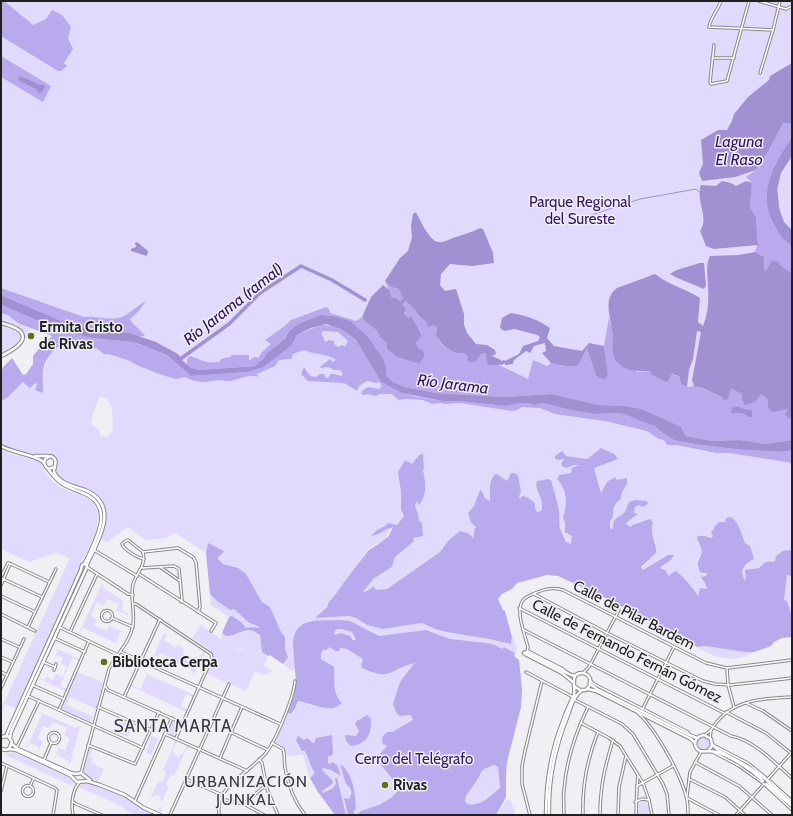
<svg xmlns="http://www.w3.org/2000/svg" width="793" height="816" font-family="Cabin,sans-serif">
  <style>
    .green { fill: #e1dafd; fill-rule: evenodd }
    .forest { fill: #b9a9ed; fill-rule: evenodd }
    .water { fill: #a191d3 }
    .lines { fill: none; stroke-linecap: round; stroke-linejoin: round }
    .stream { stroke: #a191d3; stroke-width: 1 }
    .river { stroke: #a191d3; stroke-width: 3.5 }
    .street-casing { stroke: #88878b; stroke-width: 3.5 }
    .secondary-casing { stroke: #88878b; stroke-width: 4.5 }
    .street { stroke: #fff; stroke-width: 1.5 }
    .secondary { stroke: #fff; stroke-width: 2.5 }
    .poi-dot { fill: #666e14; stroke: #f0eff4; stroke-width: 1.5 }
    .labels { text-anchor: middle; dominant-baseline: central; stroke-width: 3; stroke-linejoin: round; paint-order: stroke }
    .park-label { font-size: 15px; fill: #341764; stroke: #f0eff4 }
    .poi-label { font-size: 15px; font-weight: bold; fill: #202022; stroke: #f0eff4; text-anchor: start }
    .street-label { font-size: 15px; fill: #202022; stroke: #f0eff4 }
    .water-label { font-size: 16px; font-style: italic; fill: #311260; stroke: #f0eff4 }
    .neighbourhood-label { font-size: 16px; letter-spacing: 1px; fill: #3b3b3e; stroke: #f0eff4 }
    .quarter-label { font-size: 17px; letter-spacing: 1px; fill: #3b3b3e; stroke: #f0eff4 }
  </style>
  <rect width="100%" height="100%" fill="#f0eff4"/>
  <g class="green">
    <path d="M1 1H792V461L665 441 667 445H676L716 453H729L792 463V547L791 550 775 560 765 562 759 568 751 569 747 582C738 571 742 566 754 559L743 538 726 521 711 538 705 536H698V542L702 551 698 560 708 573C705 578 706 583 707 589L700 592 697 596C692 586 685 578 676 571L670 576 665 570 660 568 671 560 668 555 643 570 640 568 645 565 657 544 651 533 653 523H640L632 525 631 527 627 525 626 523 634 518 637 514 634 513 635 507 639 505 642 500 629 502 625 512 614 519 612 530 609 528 610 522 613 516V509L617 502 621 499 622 492 627 484 617 480 615 477 601 494 599 484 594 468 599 465 601 448 587 459 566 456 561 459H564V460L561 464 570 467 574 465H579L571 473 559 475 557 479C567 490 568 503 563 517 566 524 564 533 572 536L571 544 566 542C564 537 562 534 560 531 558 525 558 512 557 505 556 496 553 489 551 480L548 479 537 481C532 491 546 497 541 511L537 512 535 508 520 499 519 497 521 491 520 484 508 477 507 481H506L497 474 491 478 489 490 490 501 485 498 482 491 480 490 474 506 468 513 471 523 476 527 474 537 472 539 455 535 440 552 387 589 376 590 374 586 367 591 363 592 373 579 392 567 395 557 414 541 413 538C417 526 421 518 415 507L425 481 423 470 424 468V459L419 455 412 465 399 478 401 492V513L404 516 397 525 388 523C384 528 377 530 372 536 379 535 386 530 393 526 386 542 381 540 369 549 365 553 361 560 358 564 354 569 349 574 346 579 337 592 330 605 318 615V618L349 616 356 618 367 625 383 629 422 623 435 629 447 632 489 639 511 644 512 637 514 638 517 648 515 653 504 647 479 777C481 768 488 766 497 766L498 767 500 787 506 797 496 815H335L336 785 323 793 318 792 308 774 303 755 285 756 283 747 275 742 287 714 291 715 296 709 298 701C304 703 311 706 317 707 325 708 334 704 342 703 330 691 337 671 330 664 327 662 324 661 321 659V653L323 650 330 647 335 651 340 648 347 649 363 659 350 621 293 646 296 670 292 671 283 664 288 657 285 649V637L281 632 270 607 262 602 246 574 241 570 238 568 223 564 217 559 218 557 208 544 206 553 175 533 166 538 145 540 128 527 107 542 100 539C111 520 109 500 88 489 78 484 64 484 58 474 54 469 58 465 57 459L52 455 22 453 1 445V401L7 398 23 382 27 384 35 382 43 391C43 372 44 348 67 344 72 343 85 349 91 350L31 328 28 337H21L16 344 1 355ZM364 389 455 403 446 404 440 403 432 404 423 400 406 399 398 400 392 394H380L376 396 365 394ZM100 396 107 399 112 408 113 429 107 437 101 436 99 430 91 424 94 410Z"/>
    <path d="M1 449 15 455 39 461C44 472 54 485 66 490 73 493 82 495 89 499 109 514 90 548 80 564V569L17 709 5 704 1 711 3 703H4L70 558 56 553 29 562 1 549Z"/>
    <polygon points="787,574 792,576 792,616 784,601"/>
    <polygon points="102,583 104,584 102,587 122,600 123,600 122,603 124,604 121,610 129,614 128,615 118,611 116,611 119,604 107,599 104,605 97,602 91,616 97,620 94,626 107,631 110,625 111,627 123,632 120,633 116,642 118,643 118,644 83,628 81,631 80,631"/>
    <polygon points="210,594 217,601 234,609 238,613 249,623 258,626 261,629 251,627 246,628 241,622 232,616 229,617 211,605"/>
    <path d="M201 625 238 651 252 645 238 650 221 639 222 633 226 636C231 635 237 635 242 633 251 630 252 628 260 635L262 652 256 648 268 657 263 665 273 671 263 675 255 672 246 691 206 674C216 649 213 652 192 638Z"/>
    <polygon points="167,626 164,634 167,636 164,640 176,648 178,645 184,649 182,652 194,659 196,656 199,658 205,650 206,651 192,679 194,673 191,671 192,668 179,662 177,665 171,663 173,659 160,653 158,657 155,655 150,664"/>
    <polygon points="337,629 340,629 352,632 356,640 341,633 333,635"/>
    <path d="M705 646 745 652H754C750 654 744 657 739 658 724 661 709 655 697 647Z"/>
    <polygon points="54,648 80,659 79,661 72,658 60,686 66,689 65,691 38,678 45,680 49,671 47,677 53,680 56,674 63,677 67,667 61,663 63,657 57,655 54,660 58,651 54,649"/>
    <polygon points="148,671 147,674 194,695 193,697 186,694 181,706 187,710 186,712 131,686 131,685 141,689"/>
    <polygon points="77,672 103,682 96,709 70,697 67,705 94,717 89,722 61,709"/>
    <polygon points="39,712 76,728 78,726 80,727 70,764 68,763 69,761 57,755 53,761 59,748 65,750 70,738 64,735 67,728 53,722 49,728 43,726 38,738 43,741 38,752 39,747 30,743 26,750 42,714"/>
    <polygon points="121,720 133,725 128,737 116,732"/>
    <polygon points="172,721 180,725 175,737 167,733"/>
    <polygon points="151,736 158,739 151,755 146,753 150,742 149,741"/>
    <circle cx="703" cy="744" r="7"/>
    <polygon points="175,740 177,741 172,751 175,752 174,755 179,757 180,754 182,755 187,746 189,747 187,750 186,750 174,776 171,774 166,784 169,786 160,806 162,808 161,812 158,810 162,801 160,799 161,796 156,795 154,797 152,796 147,805 158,781 162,782 166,772 163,770 174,744 173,744"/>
    <path d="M90 747 93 748 90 756 93 758 91 763 104 769 98 781C92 779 87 777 83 770Z"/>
    <polygon points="13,752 69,777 74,783 75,786 68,784 5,755"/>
    <polygon points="85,782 88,782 100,786 109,791 123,796 156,815 133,815 117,804 78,787"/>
    <polygon points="510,799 516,815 497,815 505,802"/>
    <polygon points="645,801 649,807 650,815 637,815 638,805 641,802"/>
  </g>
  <g class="forest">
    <polygon points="1,1 4,1 33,25 46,19 52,10 62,15 71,27 68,38 73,49 64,63 67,66 61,71 58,71 1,36"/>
    <polygon points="1,56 51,86 43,102 1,77"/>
    <polygon points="792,122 792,138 775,165 782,237 792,246 792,273 782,267 779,262 772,261 766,271 764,269 764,257 755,252 758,242 756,217 750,207 752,183 746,177 756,170 769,150 783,123 790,123"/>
    <path d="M385 281 391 287 399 289 402 297 414 309 420 317 437 327 436 336C442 346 453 356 465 353L468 358 476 361 481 354 487 353V363L488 365H499L528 379 533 360 547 366 551 363 565 366 582 356 587 349 596 375 608 374 604 346 609 318 612 331 613 343 637 372 650 371 679 376 681 384 687 387 696 386 722 397 730 389 742 394H761L768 400V407L788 409 790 420 792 419V440L765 444 740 440 712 441 686 436 681 427 624 406 598 405 552 394 504 397 437 393 404 387 393 382 385 376 386 366 376 348 333 316 320 315 298 324 289 331 285 339 267 353 264 358 255 366 200 370 191 368 187 365V359L190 356C195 357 198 359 203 361 208 363 214 362 219 362L221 359 230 357 232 355H249V360L252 359 254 357H256L258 358 262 352 271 344 265 340 282 328 291 320 326 307 329 309 330 313 356 321 362 317C365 322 370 325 375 329 381 335 377 337 386 342L387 349 397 357 419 364 421 349 418 347 416 343 422 334 411 317 409 318 404 312 406 309 397 298H392Z"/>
    <path d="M1 288 84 317C96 316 110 321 122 317 130 313 138 305 146 301L138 312 130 319C133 326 141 329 145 336 137 338 118 331 109 329 106 329 103 330 100 330 93 330 85 328 78 327 51 319 27 305 1 295Z"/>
    <path d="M1 305 60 330 92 338 133 342 167 355 191 376 247 372 292 345 297 335 321 325 333 326 341 329 356 340 381 382 402 393 413 396 442 401H458L506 406 521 403H528L534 405 541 403 570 410 594 414 618 413 627 415 642 422 655 426 660 431 674 440 694 444 734 449 782 452 792 450V463L729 453H716L676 445H667L664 440 659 439 647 431 605 421 555 414 540 408 522 407 517 410 512 411 460 403 446 404 440 403 432 404 423 400 406 399 398 400 392 394H380L376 396 367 394 364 395 361 394 362 391 368 387 379 389 382 386 379 382 376 383 367 381 359 386 357 391 344 383 308 381 301 374 304 367C307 372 309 377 316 377L320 374H324L326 378H328L331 374H334L341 376 343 374 340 370H334L329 367 320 368 321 366 330 359 333 362 336 360C327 353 314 355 304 350L293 354 291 359 279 360 275 366 257 374 258 377C248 373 237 381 227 381 224 381 221 380 218 380 204 382 198 384 185 377L176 379 162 375 139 366 130 361 109 354H104L96 348C85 352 79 343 69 343 58 343 47 356 44 366 42 374 43 383 43 391L42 393 35 390 37 384 35 383 30 388 23 382 7 398 1 401V373L3 367 12 358 23 375 26 374 33 364V356L42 345 52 336 18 323 8 315 1 313ZM323 331 338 332 348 341 345 347 343 345 338 347 334 344V341L329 340 327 341H324V338L321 334Z"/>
    <path d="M601 448 614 454 618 459 594 468 601 493 607 482 615 477 617 480 627 478V484L622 492 621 499 617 502 613 509V516L610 522V528L612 530 614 520 625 512 629 502 635 500 647 501 648 504 643 507 639 505 635 507 634 513 638 514 626 523 627 525 631 527 632 525 650 519 653 523C649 536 657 541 656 553L641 567 643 570 668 555H674C671 562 665 563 660 568L665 570 669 576 672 573 676 571C685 578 692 587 698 596L700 588 707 589 705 583 701 577 706 576 707 573H704L700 572C695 561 700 561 702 551L697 538 698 536H705L711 538 713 536 711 533C714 530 714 526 719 522H725L726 518 731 517C740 524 741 533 745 543L750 546 754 559C744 564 738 571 746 581L745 570 759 568 765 562 775 561 776 556 783 551 791 550 792 547V576L787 575 784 600 787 601 792 616V637L782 638 774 642 771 646 754 652H745L705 646 697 647 612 601 558 576 547 575 517 583 512 589 502 594 498 599 503 610 505 611 512 637 511 644 489 639 447 632 435 629 422 623 383 629 367 625 356 618 349 616 316 618 317 616 327 607 329 602 335 595 347 578 369 550 377 545 389 536 393 527C385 529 380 535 371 536L377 530 385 526 388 523 397 525 404 516 401 510V492L398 472 405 460 412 464 419 455 423 454 424 468 423 470C426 482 427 495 419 505L417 501 415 506 418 514 419 521 422 523 423 536 413 538 414 541 395 557 392 567 373 579 363 592 367 591 374 586 376 590 387 589 440 552 449 540 460 531 468 533 473 538 474 536V531L476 527 471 523 468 513 474 506 480 490 482 491 485 498 490 501C490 491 488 482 495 474H497L507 481 511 473H514L518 475 521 491 519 497 520 499 522 496C528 497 531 500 535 503V508L537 512 541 511C546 498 533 491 537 481L548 479 551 480C554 491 557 500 559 511 560 517 558 525 561 531 562 534 564 538 566 542L571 544 572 536 565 532V523L563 517C568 503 567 490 557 479L559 475 571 473 572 468 579 465H574L567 468 563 467 561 464 564 459 559 460 555 459V456L562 451 566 456 587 459Z"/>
    <path d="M208 543 224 551 221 555 218 557V559L223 564 238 568 241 570 246 574 262 602 270 607 281 632 285 637V649L288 657 283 664 270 655 268 656 262 652 260 635C246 624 241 636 226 636L222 633 229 617 232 616 241 622 246 628 251 627 260 628 258 626 249 623 234 609 230 610 217 601 210 594 206 553Z"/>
    <path d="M339 620 350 621 379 636 426 630 450 639 486 643 495 645 502 649 504 647 515 653 514 656 519 660 522 689 521 707 507 762 506 775V797L496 815H357L361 811 379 805 391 798 397 792 398 787 395 782 377 760 378 756 387 746 383 744C381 737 383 735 388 732H392L413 720 411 715 400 716 397 714 393 704 399 685 402 679 415 663C388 669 393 682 362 668L361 665 363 659 347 649 340 648 339 651H335L330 647 326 650H323L321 653V659L334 667C335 680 332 693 342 703 340 704 336 707 334 708 323 710 309 703 298 701L295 709 291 714 287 713 294 695 296 683 293 646C293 616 318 621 339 620ZM337 629H341L352 632 356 640H353L350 636 341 633 334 635 335 631ZM494 765 498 767 500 788C490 796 481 807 467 804L465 801 466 796 479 777 481 772 484 769Z"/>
    <path d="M367 715 371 719C371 734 368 744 351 746L346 741 345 735 356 736 359 731 355 724 357 721Z"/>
    <path d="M332 735 333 753 331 756H328V763L330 764 332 762 337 765 341 776 331 770 323 768 322 770 333 781 332 784 322 791 323 793 333 788 336 784 335 778H337L346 815H335L318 792 310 778 315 773C310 766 309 758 305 751H302L296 740 298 736 304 740 307 738 311 741 312 743H314L316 738Z"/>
    <path d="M340 764C354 774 355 794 356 809L353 811 355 815H356H348L344 798 349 799C353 793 352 788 346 784Z"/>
  </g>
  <g class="water">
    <polygon points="792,63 792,122 791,123 783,123 769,150 756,170 735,177 702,181 699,173 703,164 701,140 718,130 727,130 732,121 734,114 748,97 769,80 770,76"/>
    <polygon points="20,76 38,84 44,85 45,87 42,92 39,93 36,89 18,80"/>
    <path d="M792 138V156L781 173 777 190 779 208 784 222 792 230V246C789 243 785 241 782 238 779 234 777 229 774 224 757 194 774 163 792 138Z"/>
    <path d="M722 181 731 183 736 186 746 181 752 183 750 207 756 217 758 245 714 249 706 246 700 231C710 218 695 200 701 185L716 186Z"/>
    <path d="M416 212C420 220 429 240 438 242 444 243 451 238 456 237 465 234 472 232 480 228L483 229 493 253 494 263 472 266 450 264 441 274 440 285 445 291 456 289 464 314V325L467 333 476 344 487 345 495 350 496 354 492 356 501 360V363L499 365H488L487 363 486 353 481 354 476 361 471 362 467 361 468 358 465 353C453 356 443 346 436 336L437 327 433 325 428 327 426 321 420 317 414 309 402 297 399 289 391 287 385 281 400 258 408 251 412 237 411 226 413 214Z"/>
    <polygon points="137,242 148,251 147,256 131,251 131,249 136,247 135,243"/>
    <path d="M755 252 764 257V269L766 271 772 260 779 262 782 267 792 273V419L791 420 785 415 788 409 772 412 768 407V400L761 394 755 402 745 405 742 400V394L731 389 728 399 724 400 722 397 702 388 694 386 692 380 701 332 697 331 693 359 689 370 687 387 681 384 679 376 672 374 667 382 652 375 650 371C639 371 626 372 618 363 610 356 614 341 612 331 611 321 607 311 609 300 610 295 613 291 617 288L655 274C669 285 686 289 700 298L698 322 703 326C708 314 709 300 708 288 708 277 705 266 710 256L739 255Z"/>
    <path d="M699 263H704L706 286 704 289 675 277 670 274C678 268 689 267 699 263Z"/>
    <path d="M383 285 389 290 392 298H397L406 309 404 313 409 318 411 316 422 335 416 343 418 347 424 352V357L419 364 397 357 387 349 386 342C377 337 381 335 375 329 370 325 365 322 362 317L371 297Z"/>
    <polygon points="1,295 61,321 80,327 99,330 109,329 116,332 129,333 156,342 178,354 183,361 191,368 200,370 255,366 264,358 267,353 285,339 289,331 298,324 320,315 333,316 350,321 367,336 382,357 386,366 386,376 393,382 404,387 437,393 504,397 552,394 598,405 624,406 641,409 681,427 686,436 712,441 740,440 765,444 792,440 792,450 782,452 734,449 694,444 674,440 660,431 655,426 642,422 627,415 618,413 594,414 570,410 542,403 534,405 528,403 521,403 506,406 458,401 442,401 402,393 381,382 356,340 341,329 326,324 311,328 297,335 292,345 263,367 247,372 191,376 167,355 139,344 133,342 92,338 60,330 1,305"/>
    <path d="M511 313C525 315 539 320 550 328L547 338 554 346 582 351 589 343 604 346 608 374 605 379 599 378 596 375 587 349C582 355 582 361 576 366H565L551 363 542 353 546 351 545 343 534 346 530 353 526 351 514 360 513 364 505 365V361L519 354 523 346 538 341 540 337 537 335 515 329 504 331 500 328 502 318Z"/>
    <path d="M735 406C741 407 746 411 752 410V417H749L743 413H731L732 408Z"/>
  </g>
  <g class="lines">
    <polyline class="stream" points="591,215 640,199 696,189 699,192"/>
    <g class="river">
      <polyline points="401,303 404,300"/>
      <polyline points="179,360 229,324 260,293 301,266 332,280 365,300"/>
      <polyline points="501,363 504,362"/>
    </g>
    <defs>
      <g id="street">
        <path d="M721 1C718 10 710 19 709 27L773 30"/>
        <polyline points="759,1 786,9 792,6"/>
        <polyline points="714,45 710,82 711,84 727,81 749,1"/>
        <polyline points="712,58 734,58"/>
        <polyline points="760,73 773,30 780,1"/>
        <polyline points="94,550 137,576"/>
        <polyline points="143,552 178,548 193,557 196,562 200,607 198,612"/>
        <path d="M143 552 128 540 124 542 122 544C124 550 138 558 144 559"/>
        <polyline points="11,564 49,582"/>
        <polyline points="87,567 128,594 133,595"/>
        <polyline points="160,567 180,581"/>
        <polyline points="142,568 174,566 179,569 182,600 181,602"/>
        <polyline points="139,574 216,623 211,631"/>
        <polyline points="1,577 8,563 11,564"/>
        <polyline points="1,578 42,597"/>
        <polyline points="1,585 10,564"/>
        <polyline points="534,594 605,632 703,681 715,684 730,685 792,678"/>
        <polyline points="1,596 35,612"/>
        <polyline points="133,604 136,604 211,654 212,658 176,738"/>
        <polyline points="519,608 724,713"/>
        <circle cx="107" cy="616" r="5.5"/>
        <polyline points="1,614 35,631"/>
        <polyline points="112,618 133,627"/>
        <polyline points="28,627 56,569"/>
        <polyline points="59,627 118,655"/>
        <path d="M524 630 731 736C754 740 775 763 792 778"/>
        <polyline points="70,632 97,574"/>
        <polyline points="54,638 85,652"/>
        <polyline points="1,639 19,647"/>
        <polyline points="528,651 563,669 568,673"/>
        <polyline points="121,652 280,724"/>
        <path d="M527 653 528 647C525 635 514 609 524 599 527 596 531 595 535 593 545 589 552 587 563 590L706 663 727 668 792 660"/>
        <polyline points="1,657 12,662"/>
        <polyline points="43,662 55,667"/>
        <polyline points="727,668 728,685 734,707"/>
        <polyline points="54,670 56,664"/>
        <polyline points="1,672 7,675"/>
        <polyline points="526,672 573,697"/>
        <polyline points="584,672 589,667 619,610"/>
        <polyline points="591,681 594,684 688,732 689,734"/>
        <polyline points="32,685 64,699"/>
        <polyline points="105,686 108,690 182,723"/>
        <polyline points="1,688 24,639"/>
        <polyline points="28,696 143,748"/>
        <polyline points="124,697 160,619"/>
        <polyline points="575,700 622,724 633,734 663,784 667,794 669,815"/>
        <polyline points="746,703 763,711 792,731"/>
        <polyline points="98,707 151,730"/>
        <polyline points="59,710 89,641"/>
        <polyline points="642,710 674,647"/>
        <polyline points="726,712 766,733 792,754"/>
        <path d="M639 714C657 731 682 776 687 800 688 805 688 810 688 815"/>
        <polyline points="581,723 609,738 620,746 643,783 649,800 652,815"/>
        <path d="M711 730C730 699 760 699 792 697"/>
        <circle cx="54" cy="738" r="5.5"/>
        <polyline points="232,733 268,750"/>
        <polyline points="165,734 243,769 247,771"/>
        <polyline points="705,735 711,730 710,738"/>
        <path d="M272 743 283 749C285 755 284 762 285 768 288 785 294 801 305 815"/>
        <polyline points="88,745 135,764 159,712"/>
        <polyline points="717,747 748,763 765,777 766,779"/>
        <polyline points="16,748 18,745 39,701"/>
        <polyline points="713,752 739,766 763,783"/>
        <polyline points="220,758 242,707"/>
        <polyline points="259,759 262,763 267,789 278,815"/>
        <polyline points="44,760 51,743"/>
        <polyline points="695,762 739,786 772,815"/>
        <polyline points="1,763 55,788 57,790 53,815"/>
        <path d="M81 773 109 669C117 653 130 643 133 625 135 612 130 597 133 584 137 571 146 567 143 552"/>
        <polyline points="186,779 222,795"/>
        <polyline points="689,779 725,797 745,815"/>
        <polyline points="767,780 792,752"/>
        <polyline points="768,781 770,781 792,801"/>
        <polyline points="764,784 792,810"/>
        <circle cx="28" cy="791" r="5.5"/>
        <polyline points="30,786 34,778"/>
        <polyline points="637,786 638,776"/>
        <polyline points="1,791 7,766"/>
        <polyline points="687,796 690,772 701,752"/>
        <polyline points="687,798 719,815"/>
        <polyline points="221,799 244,804 264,815"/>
        <polyline points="135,801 172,718"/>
        <polyline points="73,802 76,804 102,815"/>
        <polyline points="635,802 642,799 649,800"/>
        <polyline points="244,804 247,801 266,785"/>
        <path d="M73 815C71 805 72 791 79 783"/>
        <polyline points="170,815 229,684"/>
        <path d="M219 815C219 810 218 805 220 800 225 784 253 768 265 754 275 743 294 697 295 681"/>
        <polyline points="530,815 522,784 522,766 525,751 542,681"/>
        <path d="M564 815C564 807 563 798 564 790 566 762 576 732 588 707"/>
        <path d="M583 815C582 786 587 759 598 732"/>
        <path d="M600 815C600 787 605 766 613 740"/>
        <polyline points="618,815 619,787 626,756"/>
        <polyline points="636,815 637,786 673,766"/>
        <polyline points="736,815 764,784"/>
      </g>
      <g id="secondary">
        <path d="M1 323C34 331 26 344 1 356"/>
        <path d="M1 446C12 453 37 455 43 462"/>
        <polyline points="35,456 48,456"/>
        <path d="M48 469C61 486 64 485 83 493 116 506 96 539 86 561L84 564"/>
        <polyline points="524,653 525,654 562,673 573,682"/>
        <polyline points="524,653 526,652 571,675 575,676"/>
        <polyline points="590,684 597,689 687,734 697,738"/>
        <polyline points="588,689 596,691 691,739 695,743"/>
        <polyline points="6,736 81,570 82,565 84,564 86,565"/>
        <polyline points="1,737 8,736 12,742 9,749 6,750 1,749"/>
        <path d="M10 738 11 732 87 567V564C98 541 121 505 85 490 73 486 60 484 54 472 54 465 59 460 51 456L45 459 44 463 46 467 49 469 54 467"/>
        <polyline points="12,744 18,749 71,773 76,774 81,773 90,780"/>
        <polyline points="712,744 718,750 747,766 767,780 769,783 792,804"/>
        <polyline points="9,749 16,750 70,775 77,782 87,781 100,785 125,795 144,808 160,815"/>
        <path d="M708 751 712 746 711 739 704 735C698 736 695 739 695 745 699 756 707 749 716 752 729 755 754 771 763 781"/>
        <polyline points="766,784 792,806"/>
        <path d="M546 815C546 783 551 751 563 721 566 712 570 704 574 695 576 688 569 673 582 673 586 673 588 675 590 678V685L586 690H580L574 686"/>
        <path d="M549 815C548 780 555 747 568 715 571 706 574 696 581 691"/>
      </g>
    </defs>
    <use href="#street" class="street-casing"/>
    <use href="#secondary" class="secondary-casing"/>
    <use href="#street" class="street"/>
    <use href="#secondary" class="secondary"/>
  </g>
  <g class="poi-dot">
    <circle cx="31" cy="336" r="4"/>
    <circle cx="104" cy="662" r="4"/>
    <circle cx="385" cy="785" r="4"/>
  </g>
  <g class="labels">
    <g class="park-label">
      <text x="580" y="202">Parque Regional<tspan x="580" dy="17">del Sureste</tspan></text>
      <text x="414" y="759">Cerro del Telégrafo</text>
    </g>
    <g class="poi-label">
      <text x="39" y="327">Ermita Cristo<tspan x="39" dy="17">de Rivas</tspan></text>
      <text x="112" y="662">Biblioteca Cerpa</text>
      <text x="393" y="785">Rivas</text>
    </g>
    <g class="street-label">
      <text transform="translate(634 615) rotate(27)">Calle de Pilar Bardem</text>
      <text transform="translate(627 651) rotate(27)">Calle de Fernando Fernán Gómez</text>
    </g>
    <g class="water-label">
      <text x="739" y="141">Laguna<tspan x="739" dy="18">El Raso</tspan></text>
      <text transform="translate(233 304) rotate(-38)">Río Jarama (ramal)</text>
      <text transform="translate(453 384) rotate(7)">Río Jarama</text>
    </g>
    <g class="neighbourhood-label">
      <text x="246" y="781">URBANIZACIÓN<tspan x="246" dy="18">JUNKAL</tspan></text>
    </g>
    <g class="quarter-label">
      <text x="173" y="726">SANTA MARTA</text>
    </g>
  </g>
  <rect width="793" height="816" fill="none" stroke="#202022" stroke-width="4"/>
</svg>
